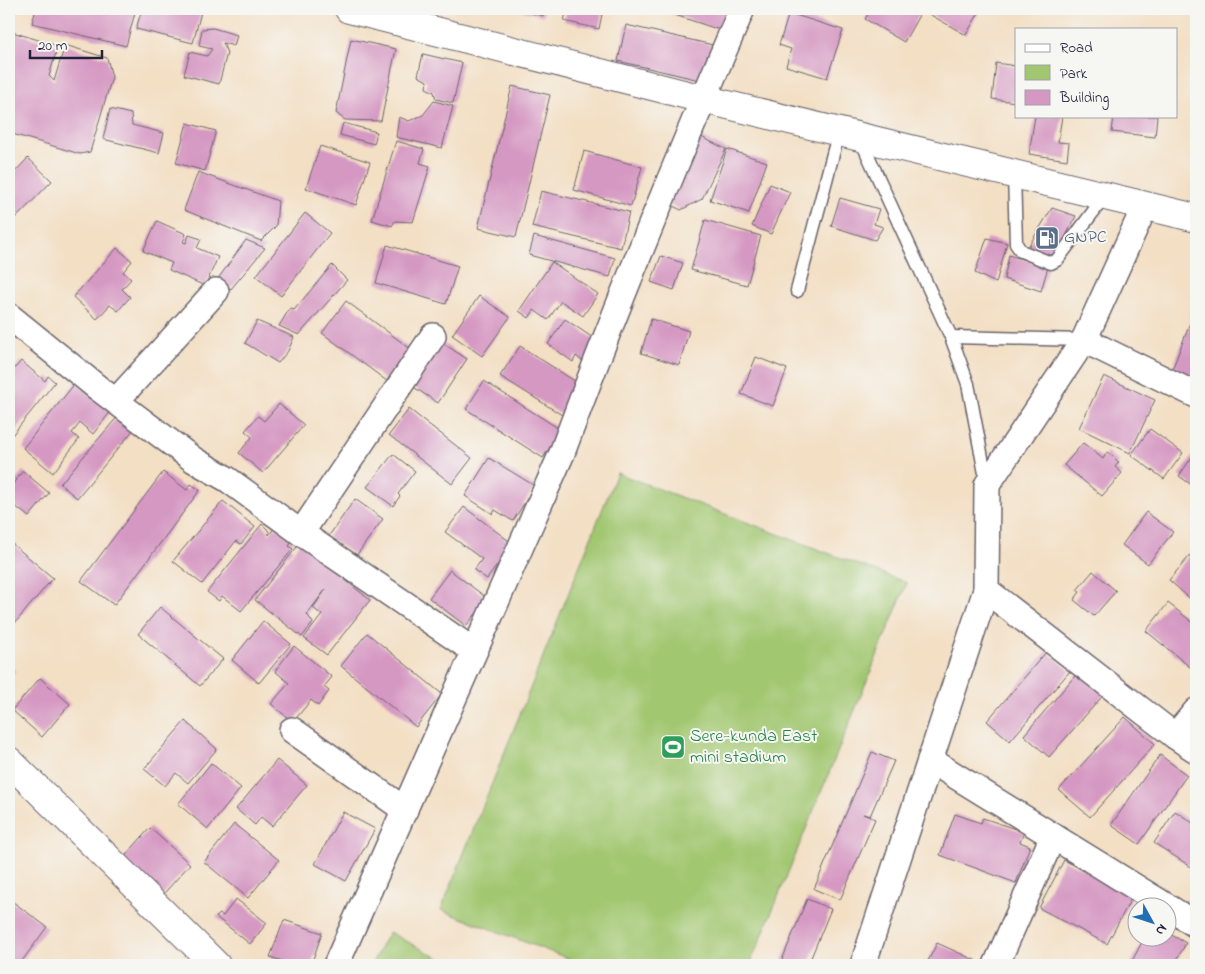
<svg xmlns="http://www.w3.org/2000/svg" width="1205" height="974" font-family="'Indie Flower',sans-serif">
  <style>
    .green { fill: #a2c771; stroke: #627456 }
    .building { fill: #d598c2 }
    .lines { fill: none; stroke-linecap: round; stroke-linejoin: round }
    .service-casing { stroke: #6b646b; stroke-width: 15 }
    .minor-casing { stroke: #6b646b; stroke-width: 28 }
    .tertiary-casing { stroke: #6b646b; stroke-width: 30 }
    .service { stroke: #fff; stroke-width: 12 }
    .minor { stroke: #fff; stroke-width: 25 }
    .tertiary { stroke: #fff; stroke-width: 28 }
    .labels { text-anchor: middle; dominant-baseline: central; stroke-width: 4; stroke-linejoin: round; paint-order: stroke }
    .service-label { font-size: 18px; fill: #4e5e75; stroke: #f6f6f2; text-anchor: start }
    .leisure-label { font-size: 18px; fill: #27864d; stroke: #f6f6f2; text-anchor: start }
  </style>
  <rect width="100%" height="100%" fill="#f6f6f2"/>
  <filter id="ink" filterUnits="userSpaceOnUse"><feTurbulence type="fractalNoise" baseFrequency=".02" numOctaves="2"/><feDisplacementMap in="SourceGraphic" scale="10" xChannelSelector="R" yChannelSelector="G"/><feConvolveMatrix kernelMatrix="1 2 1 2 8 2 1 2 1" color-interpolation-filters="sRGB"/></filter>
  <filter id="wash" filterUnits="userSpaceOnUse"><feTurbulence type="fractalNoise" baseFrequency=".0096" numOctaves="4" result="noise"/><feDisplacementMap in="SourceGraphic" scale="20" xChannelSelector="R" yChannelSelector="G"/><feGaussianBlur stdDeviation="1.12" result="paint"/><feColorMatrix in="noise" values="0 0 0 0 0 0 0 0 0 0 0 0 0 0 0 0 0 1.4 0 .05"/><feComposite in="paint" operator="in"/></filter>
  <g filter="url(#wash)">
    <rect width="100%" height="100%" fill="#f3dfc4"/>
    <g class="green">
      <polygon points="617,473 907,583 750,965 585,965 441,910"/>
      <polygon points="389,932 452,965 371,965"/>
    </g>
    <g id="blocks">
      <g class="building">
        <polygon points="36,9 136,9 126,46 32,23"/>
        <polygon points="142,9 188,9 201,12 193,43 136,29"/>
        <polygon points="516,9 545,9 543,16"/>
        <polygon points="567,9 603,9 599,29 564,21"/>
        <polygon points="657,9 727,9 720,30"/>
        <polygon points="871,9 981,9 966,35 922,10 904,42 865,19"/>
        <polygon points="789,13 843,30 827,78 786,66 791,49 779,45"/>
        <polygon points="626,25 713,45 704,81 618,61"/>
        <polygon points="213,28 237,35 234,46 223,43 227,53 219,84 184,75 190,52 207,56 212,49 199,46 202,29"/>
        <polygon points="9,31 58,46 49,76 54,81 65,45 107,58 112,77 90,152 80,154 9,133"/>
        <polygon points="351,39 396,49 381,121 345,120 336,113"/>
        <polygon points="423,54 462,63 453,103 436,99 434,92 426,88 427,81 418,76"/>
        <polygon points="996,63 1016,66 1016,102 992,99"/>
        <polygon points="512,86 550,95 516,237 478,228"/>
        <polygon points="434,101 453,106 442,148 396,137 399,117 409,121 423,115"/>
        <polygon points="110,109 131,114 132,125 164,133 159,153 103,139"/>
        <polygon points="1035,116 1062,116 1058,142 1069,143 1067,160 1029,154"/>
        <polygon points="1114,116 1157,116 1155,137 1112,132"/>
        <polygon points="187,123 216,131 205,171 176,163"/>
        <polygon points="343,123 377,132 374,144 340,135"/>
        <polygon points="695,134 726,149 702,199 681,210 663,201"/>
        <polygon points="396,141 424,149 420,163 430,166 413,222 395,221 392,226 372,220"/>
        <polygon points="320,146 370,162 356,205 306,188"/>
        <polygon points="727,149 767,162 749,213 710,200"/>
        <polygon points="584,151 642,167 631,206 574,190"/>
        <polygon points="28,158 52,181 16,218 9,211 9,178"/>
        <polygon points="198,172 278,201 276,226 261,241 184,210"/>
        <polygon points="770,184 790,192 771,234 752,226"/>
        <polygon points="541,191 629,212 621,248 532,227"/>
        <polygon points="840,198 879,209 874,224 883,227 875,240 831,226"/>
        <polygon points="1052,208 1076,216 1054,259 1028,247"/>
        <polygon points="305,213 330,233 281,296 256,276"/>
        <polygon points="705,220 761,236 747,285 691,270"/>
        <polygon points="157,221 186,234 183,242 186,243 189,235 201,239 197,248 218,257 205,286 169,270 172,263 143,251"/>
        <polygon points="534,236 615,258 610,277 529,255"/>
        <polygon points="987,238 1007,243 996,283 975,273"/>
        <polygon points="246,240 265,248 231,289 217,280"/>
        <polygon points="387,245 458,266 446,304 376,283"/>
        <polygon points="117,248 132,261 123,272 131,279 122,289 130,297 118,311 110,305 97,319 73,297"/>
        <polygon points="1009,255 1048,267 1041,291 1004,279"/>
        <polygon points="661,256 683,263 674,290 651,282"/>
        <polygon points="552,262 598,294 583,316 561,301 548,320 534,310 529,318 519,311"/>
        <polygon points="332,265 347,280 299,335 279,326 290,308 294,310"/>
        <polygon points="479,296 510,317 482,356 452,335"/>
        <polygon points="346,301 419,355 395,387 322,333"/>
        <polygon points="1196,308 1196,381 1171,372"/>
        <polygon points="565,319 599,342 585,363 576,356 573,362 548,344"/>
        <polygon points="651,319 689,331 679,365 641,353"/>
        <polygon points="257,321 294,337 288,351 278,363 245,343"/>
        <polygon points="435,338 467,359 438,403 406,382"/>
        <polygon points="520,346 581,385 562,415 500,376"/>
        <polygon points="756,357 787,369 773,406 741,394"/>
        <polygon points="21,361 45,381 48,376 55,382 9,439 9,375"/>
        <polygon points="1104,376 1155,400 1130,453 1079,428"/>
        <polygon points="484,381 561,430 543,458 466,409"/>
        <polygon points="76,382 112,410 93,434 80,423 72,433 79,439 53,473 23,448"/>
        <polygon points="279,404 304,425 263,473 239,453 252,437 245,431 258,416 264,421"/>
        <polygon points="409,409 472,458 452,484 389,435"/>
        <polygon points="119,415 135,428 77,498 60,484"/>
        <polygon points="1150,429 1183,453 1164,479 1131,455"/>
        <polygon points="1083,443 1103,459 1107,452 1119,462 1115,467 1122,473 1102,496 1064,465"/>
        <polygon points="1196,451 1196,488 1179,476"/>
        <polygon points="393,454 415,471 398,494 400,496 393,506 367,487"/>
        <polygon points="489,458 535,486 513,521 495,510 493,514 465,496"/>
        <polygon points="23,471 49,493 29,517 9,501 9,489"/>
        <polygon points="163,472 187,490 191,484 200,490 114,605 81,581"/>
        <polygon points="355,499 383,519 356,556 328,537"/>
        <polygon points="223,501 255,527 241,544 236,541 202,584 173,561"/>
        <polygon points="464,507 513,544 487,579 474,570 482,559 445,532"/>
        <polygon points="1146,512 1173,532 1148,564 1122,545"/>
        <polygon points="262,524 268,530 269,535 275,527 293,541 289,546 293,549 241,611 222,596 219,601 207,592"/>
        <polygon points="10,542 53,578 10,629 9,627 9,543"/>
        <polygon points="300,543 370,600 327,655 304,638 322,615 313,608 326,589 307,614 313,623 302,637 255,600"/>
        <polygon points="1193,552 1196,555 1196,604 1169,580"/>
        <polygon points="450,570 488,599 466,626 429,598"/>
        <polygon points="1093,571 1116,591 1094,616 1074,600 1080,592 1077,590"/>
        <polygon points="1168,603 1196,625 1196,672 1146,631"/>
        <polygon points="160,607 223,659 200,686 138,634"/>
        <polygon points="263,621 291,644 259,683 232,660"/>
        <polygon points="367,633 442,694 416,727 341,666"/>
        <polygon points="294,646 332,677 324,687 329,691 318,706 311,700 293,722 271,704 289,683 275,671"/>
        <polygon points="1047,651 1070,671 1010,741 987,721"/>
        <polygon points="9,666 15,671 9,678"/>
        <polygon points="1081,669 1107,691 1049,757 1024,735"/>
        <polygon points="40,678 70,704 42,737 12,710"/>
        <polygon points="1125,717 1155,744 1090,817 1059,790"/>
        <polygon points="185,721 217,749 188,783 176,773 165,786 144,769"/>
        <polygon points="872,752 894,761 870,816 863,814 875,819 840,900 814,889"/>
        <polygon points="1160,755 1187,775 1139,844 1111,825"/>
        <polygon points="277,760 307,785 272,826 261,817 255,825 236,809"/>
        <polygon points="211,763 241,788 208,829 178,804"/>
        <polygon points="1175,811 1196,825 1196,870 1154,843"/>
        <polygon points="343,812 375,829 346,881 315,864"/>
        <polygon points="955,814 981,823 983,818 1024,832 1020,842 1030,846 1016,883 940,855"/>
        <polygon points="234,824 279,860 248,898 204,862"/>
        <polygon points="150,828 190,864 159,899 119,863"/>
        <polygon points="1064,860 1133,895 1107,944 1039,908"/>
        <polygon points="9,899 47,927 19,965 9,965"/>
        <polygon points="236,899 267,923 250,944 216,917 220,914 223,916"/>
        <polygon points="807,899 831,909 808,965 780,965"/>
        <polygon points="284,920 322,933 311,965 295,965 270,957"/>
        <polygon points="1168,933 1186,943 1174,965 1130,965 1145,936 1168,936"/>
        <polygon points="937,943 977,961 975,965 926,965"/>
      </g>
    </g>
  </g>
  <g filter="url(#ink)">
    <use href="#blocks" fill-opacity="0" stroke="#6b646b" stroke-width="1"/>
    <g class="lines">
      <defs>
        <g id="service">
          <polyline points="860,138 951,337 968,384 987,484"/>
          <polyline points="1014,174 1016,244 1021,251 1051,263 1057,260 1105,196"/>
          <polyline points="797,291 839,131"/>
          <polyline points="951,337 1084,340"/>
        </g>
        <g id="minor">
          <polyline points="1145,206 1084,340 987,485 986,590 1175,736 1196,750"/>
          <polyline points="9,316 98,388 194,460 227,479 301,533 474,651"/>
          <polyline points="1084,340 1196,395"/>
          <polyline points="116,401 216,291"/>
          <polyline points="301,533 433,336"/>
          <polyline points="292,730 405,810"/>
          <polyline points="1175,736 1196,711"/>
          <polyline points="930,760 1166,906"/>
          <polyline points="1168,907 1196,925"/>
          <path d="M336 965 562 453C617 303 679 155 742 9"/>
          <polyline points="863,965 986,590"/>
          <polyline points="996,965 1053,836"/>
        </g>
        <g id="tertiary">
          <polyline points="349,9 703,99 1196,218"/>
          <polyline points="9,761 216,965"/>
        </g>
      </defs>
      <use href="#service" class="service-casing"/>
      <use href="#minor" class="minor-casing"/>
      <use href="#tertiary" class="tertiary-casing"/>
      <use href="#service" class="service"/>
      <use href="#minor" class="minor"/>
      <use href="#tertiary" class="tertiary"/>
    </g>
  </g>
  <defs>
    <symbol id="fuel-square" viewBox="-11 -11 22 22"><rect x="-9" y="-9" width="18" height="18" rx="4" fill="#5c6f8a" stroke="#f6f6f2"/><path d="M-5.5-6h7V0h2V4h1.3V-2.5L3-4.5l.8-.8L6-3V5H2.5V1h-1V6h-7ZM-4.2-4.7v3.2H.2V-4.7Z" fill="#fff"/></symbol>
    <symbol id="stadium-square" viewBox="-11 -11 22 22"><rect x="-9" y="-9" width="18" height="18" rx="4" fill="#2e9e5b" stroke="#f6f6f2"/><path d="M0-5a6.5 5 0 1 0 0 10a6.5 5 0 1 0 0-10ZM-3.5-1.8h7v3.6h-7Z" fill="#fff"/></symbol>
  </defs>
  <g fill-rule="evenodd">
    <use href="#fuel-square" x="1033" y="224" width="28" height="28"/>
    <use href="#stadium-square" x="659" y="733" width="28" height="28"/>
  </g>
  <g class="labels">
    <g class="service-label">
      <text x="1064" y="238">GNPC</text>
    </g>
    <g class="leisure-label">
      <text x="690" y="737">Sere-kunda East<tspan x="690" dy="21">mini stadium</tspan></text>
    </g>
  </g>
  <rect width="1205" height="974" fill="none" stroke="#f6f6f2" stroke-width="30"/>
  <rect x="1015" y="28" width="162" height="90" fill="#f6f6f2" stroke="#a1a1a9"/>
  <rect x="1025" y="44" width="25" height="8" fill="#ffffff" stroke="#a1a1a9"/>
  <text x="1060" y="52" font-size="15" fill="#22223b">Road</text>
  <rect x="1025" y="65" width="25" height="15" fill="#a2c771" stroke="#a1a1a9"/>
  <text x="1060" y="78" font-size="15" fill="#22223b">Park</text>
  <rect x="1025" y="90" width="25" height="15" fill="#d598c2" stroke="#a1a1a9"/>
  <text x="1060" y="102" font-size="15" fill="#22223b">Building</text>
  <g transform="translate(1152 922) rotate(130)"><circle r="24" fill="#f6f6f2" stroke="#a1a1a9"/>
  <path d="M0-4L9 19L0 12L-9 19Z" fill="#1f6fb2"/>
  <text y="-8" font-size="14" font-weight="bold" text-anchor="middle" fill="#22223b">N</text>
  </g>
  <path d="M30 50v8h72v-8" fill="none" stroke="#22223b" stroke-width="2.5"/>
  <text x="38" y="50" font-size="15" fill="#22223b" stroke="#f6f6f2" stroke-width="4" paint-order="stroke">20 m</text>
</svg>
